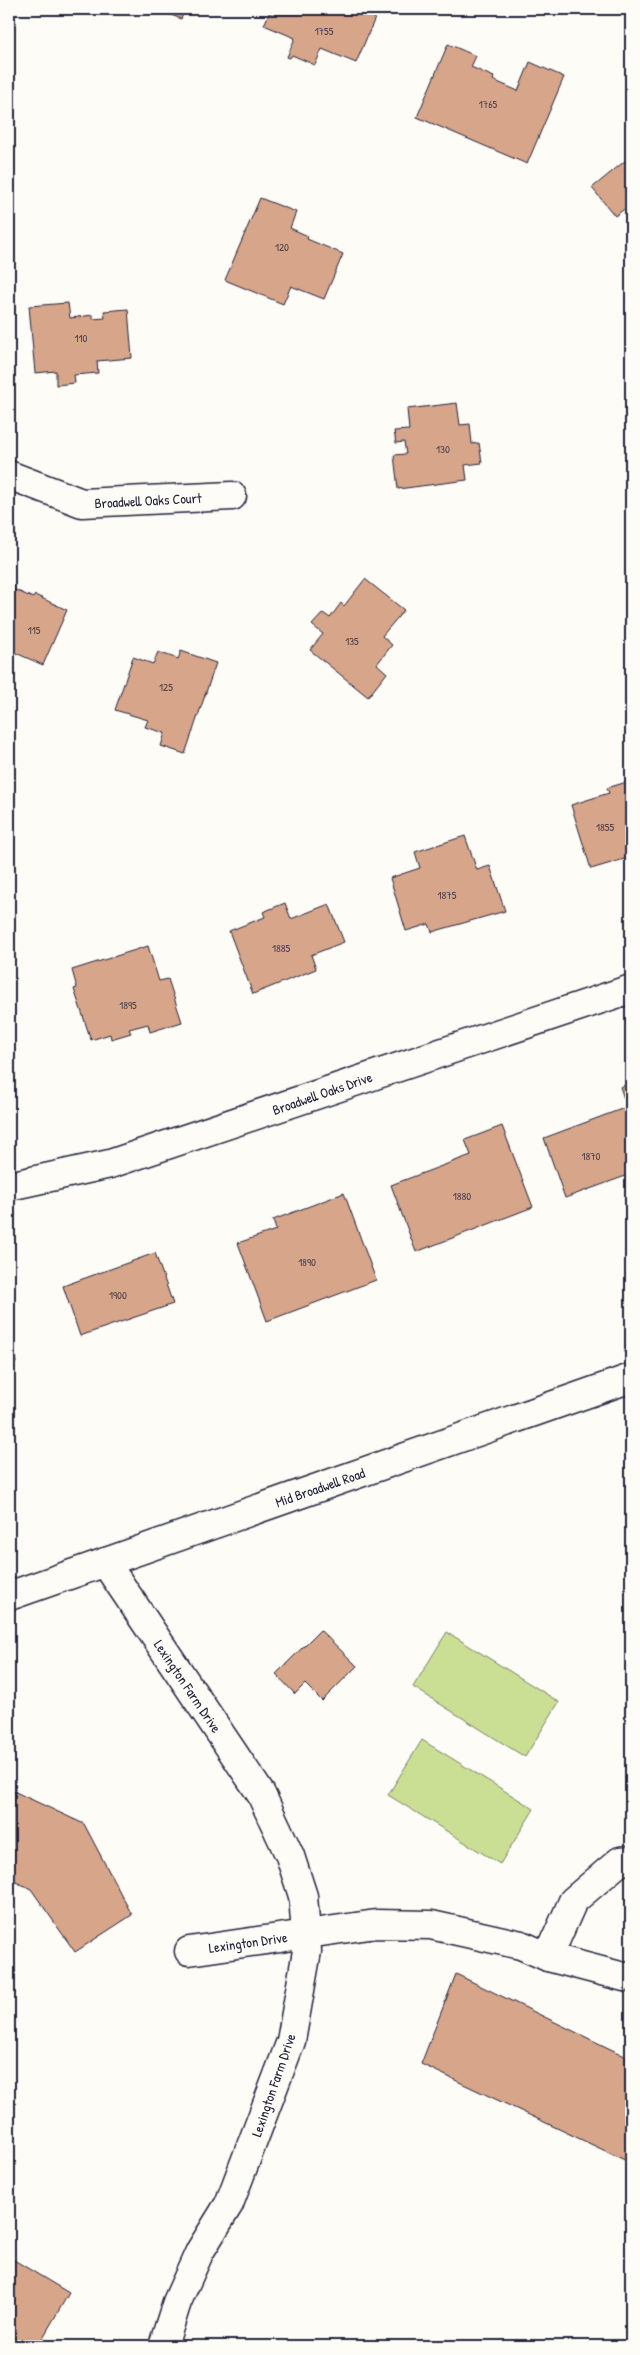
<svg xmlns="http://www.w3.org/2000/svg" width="640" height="2355" font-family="'Patrick Hand',sans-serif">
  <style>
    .green { fill: #cbdf94; stroke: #768068 }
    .building { fill: #d7a58a; stroke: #22223b }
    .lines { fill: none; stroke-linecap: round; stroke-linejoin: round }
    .minor-casing { stroke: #22223b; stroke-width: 31 }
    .minor { stroke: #fdfcf7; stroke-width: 28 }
    .labels { text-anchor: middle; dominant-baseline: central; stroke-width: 4; stroke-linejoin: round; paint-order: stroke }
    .number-label { font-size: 11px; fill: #4f434f }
    .street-label { font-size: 14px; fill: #22223b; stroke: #fdfcf7 }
  </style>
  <rect width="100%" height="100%" fill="#fdfcf7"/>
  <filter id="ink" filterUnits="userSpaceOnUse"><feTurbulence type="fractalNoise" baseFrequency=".02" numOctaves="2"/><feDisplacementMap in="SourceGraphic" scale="10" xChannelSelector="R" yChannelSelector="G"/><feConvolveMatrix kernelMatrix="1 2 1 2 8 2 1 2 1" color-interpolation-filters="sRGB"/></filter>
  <g filter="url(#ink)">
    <g class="green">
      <polygon points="447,1632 559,1702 525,1757 413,1687"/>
      <polygon points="422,1740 534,1809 500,1864 388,1795"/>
    </g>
    <g class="building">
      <polygon points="157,9 185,9 181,19"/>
      <polygon points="271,9 371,9 378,11 356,63 322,49 315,65 292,55 290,58 287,57 295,38 264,25"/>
      <polygon points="448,44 476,56 471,67 494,77 493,80 518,91 530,62 564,77 527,164 417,117"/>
      <polygon points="631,156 631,204 615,216 592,188"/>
      <polygon points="260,198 296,212 290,228 308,236 307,239 343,254 324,299 291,286 283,304 225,280"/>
      <polygon points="68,303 70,318 93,315 93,319 105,318 104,311 128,309 132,358 97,361 98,373 74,375 75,383 56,385 56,371 35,373 29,306"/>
      <polygon points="457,403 460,425 470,424 472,444 479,443 482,463 465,465 467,480 398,489 394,455 406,454 404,442 396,443 394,431 409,430 407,409"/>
      <polygon points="365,579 404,610 382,636 392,645 377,664 387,673 368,697 310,650 323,634 312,625 323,613 330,618 341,603 344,606"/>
      <polygon points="9,583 15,586 13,589 33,598 35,595 67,610 43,665 9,650"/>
      <polygon points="181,651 216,663 185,754 161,746 165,733 145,727 148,720 115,710 133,657 153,664 158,652 178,659"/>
      <polygon points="630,781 631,857 591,869 571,805 609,793 607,788"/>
      <polygon points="465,836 477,870 490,866 505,911 432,932 429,924 406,931 390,878 420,868 415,852"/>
      <polygon points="285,903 291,919 329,904 344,942 311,955 316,969 253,994 229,931 265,917 263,912"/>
      <polygon points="148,946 159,981 168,979 182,1022 150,1032 148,1024 129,1029 131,1033 111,1039 110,1034 91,1040 74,989 77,988 72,970"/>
      <polygon points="631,1083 631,1174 565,1198 544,1138 627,1107 620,1087"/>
      <polygon points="502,1126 533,1207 416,1252 391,1185 471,1155 465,1140"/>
      <polygon points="344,1193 376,1280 267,1321 238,1243 276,1230 273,1220"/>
      <polygon points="155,1253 173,1304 80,1336 63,1286"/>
      <polygon points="9,1321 16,1363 9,1365"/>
      <polygon points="320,1630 357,1666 322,1701 305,1684 295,1694 276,1674"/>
      <polygon points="9,1789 84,1824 132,1915 75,1952 31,1889 9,1879"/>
      <polygon points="456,1974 631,2059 631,2163 421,2064"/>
      <polygon points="9,2257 69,2293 38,2346 9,2346"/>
    </g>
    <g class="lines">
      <defs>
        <g id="minor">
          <polyline points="9,475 82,503 232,496"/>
          <polyline points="9,1186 110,1164 631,989"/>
          <polyline points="105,1562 261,1794 290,1856 303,1896 306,1934 307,1951 291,2041 229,2204 200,2251 177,2302 163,2346"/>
          <polyline points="9,1596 631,1378"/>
          <polyline points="631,1860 620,1861 573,1901 548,1957 624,1977 631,1976"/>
          <polyline points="189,1951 376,1924 431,1925 521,1945 548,1957"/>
        </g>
      </defs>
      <use href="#minor" class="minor-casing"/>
      <use href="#minor" class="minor"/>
    </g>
  </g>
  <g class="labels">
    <g class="number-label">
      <text x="324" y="31">1755</text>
      <text x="488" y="104">1765</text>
      <text x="282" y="247">120</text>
      <text x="81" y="338">110</text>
      <text x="443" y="449">130</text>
      <text x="34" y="630">115</text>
      <text x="352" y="641">135</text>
      <text x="166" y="687">125</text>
      <text x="605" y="827">1855</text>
      <text x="447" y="895">1875</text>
      <text x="281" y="948">1885</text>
      <text x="128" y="1005">1895</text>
      <text x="591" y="1156">1870</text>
      <text x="462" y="1196">1880</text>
      <text x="307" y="1262">1890</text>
      <text x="118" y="1295">1900</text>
    </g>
    <g class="street-label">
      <text transform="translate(148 500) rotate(-3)">Broadwell Oaks Court</text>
      <text transform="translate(322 1093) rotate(-19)">Broadwell Oaks Drive</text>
      <text transform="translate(320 1487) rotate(-19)">Mid Broadwell Road</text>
      <text transform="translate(188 1686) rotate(56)">Lexington Farm Drive</text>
      <text transform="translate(248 1942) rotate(-8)">Lexington Drive</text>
      <text transform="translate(273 2085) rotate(-71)">Lexington Farm Drive</text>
    </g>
  </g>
  <rect width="640" height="2355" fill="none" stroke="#fdfcf7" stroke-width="30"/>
  <rect x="15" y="15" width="610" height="2325" fill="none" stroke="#22223b" stroke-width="2" filter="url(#ink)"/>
</svg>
